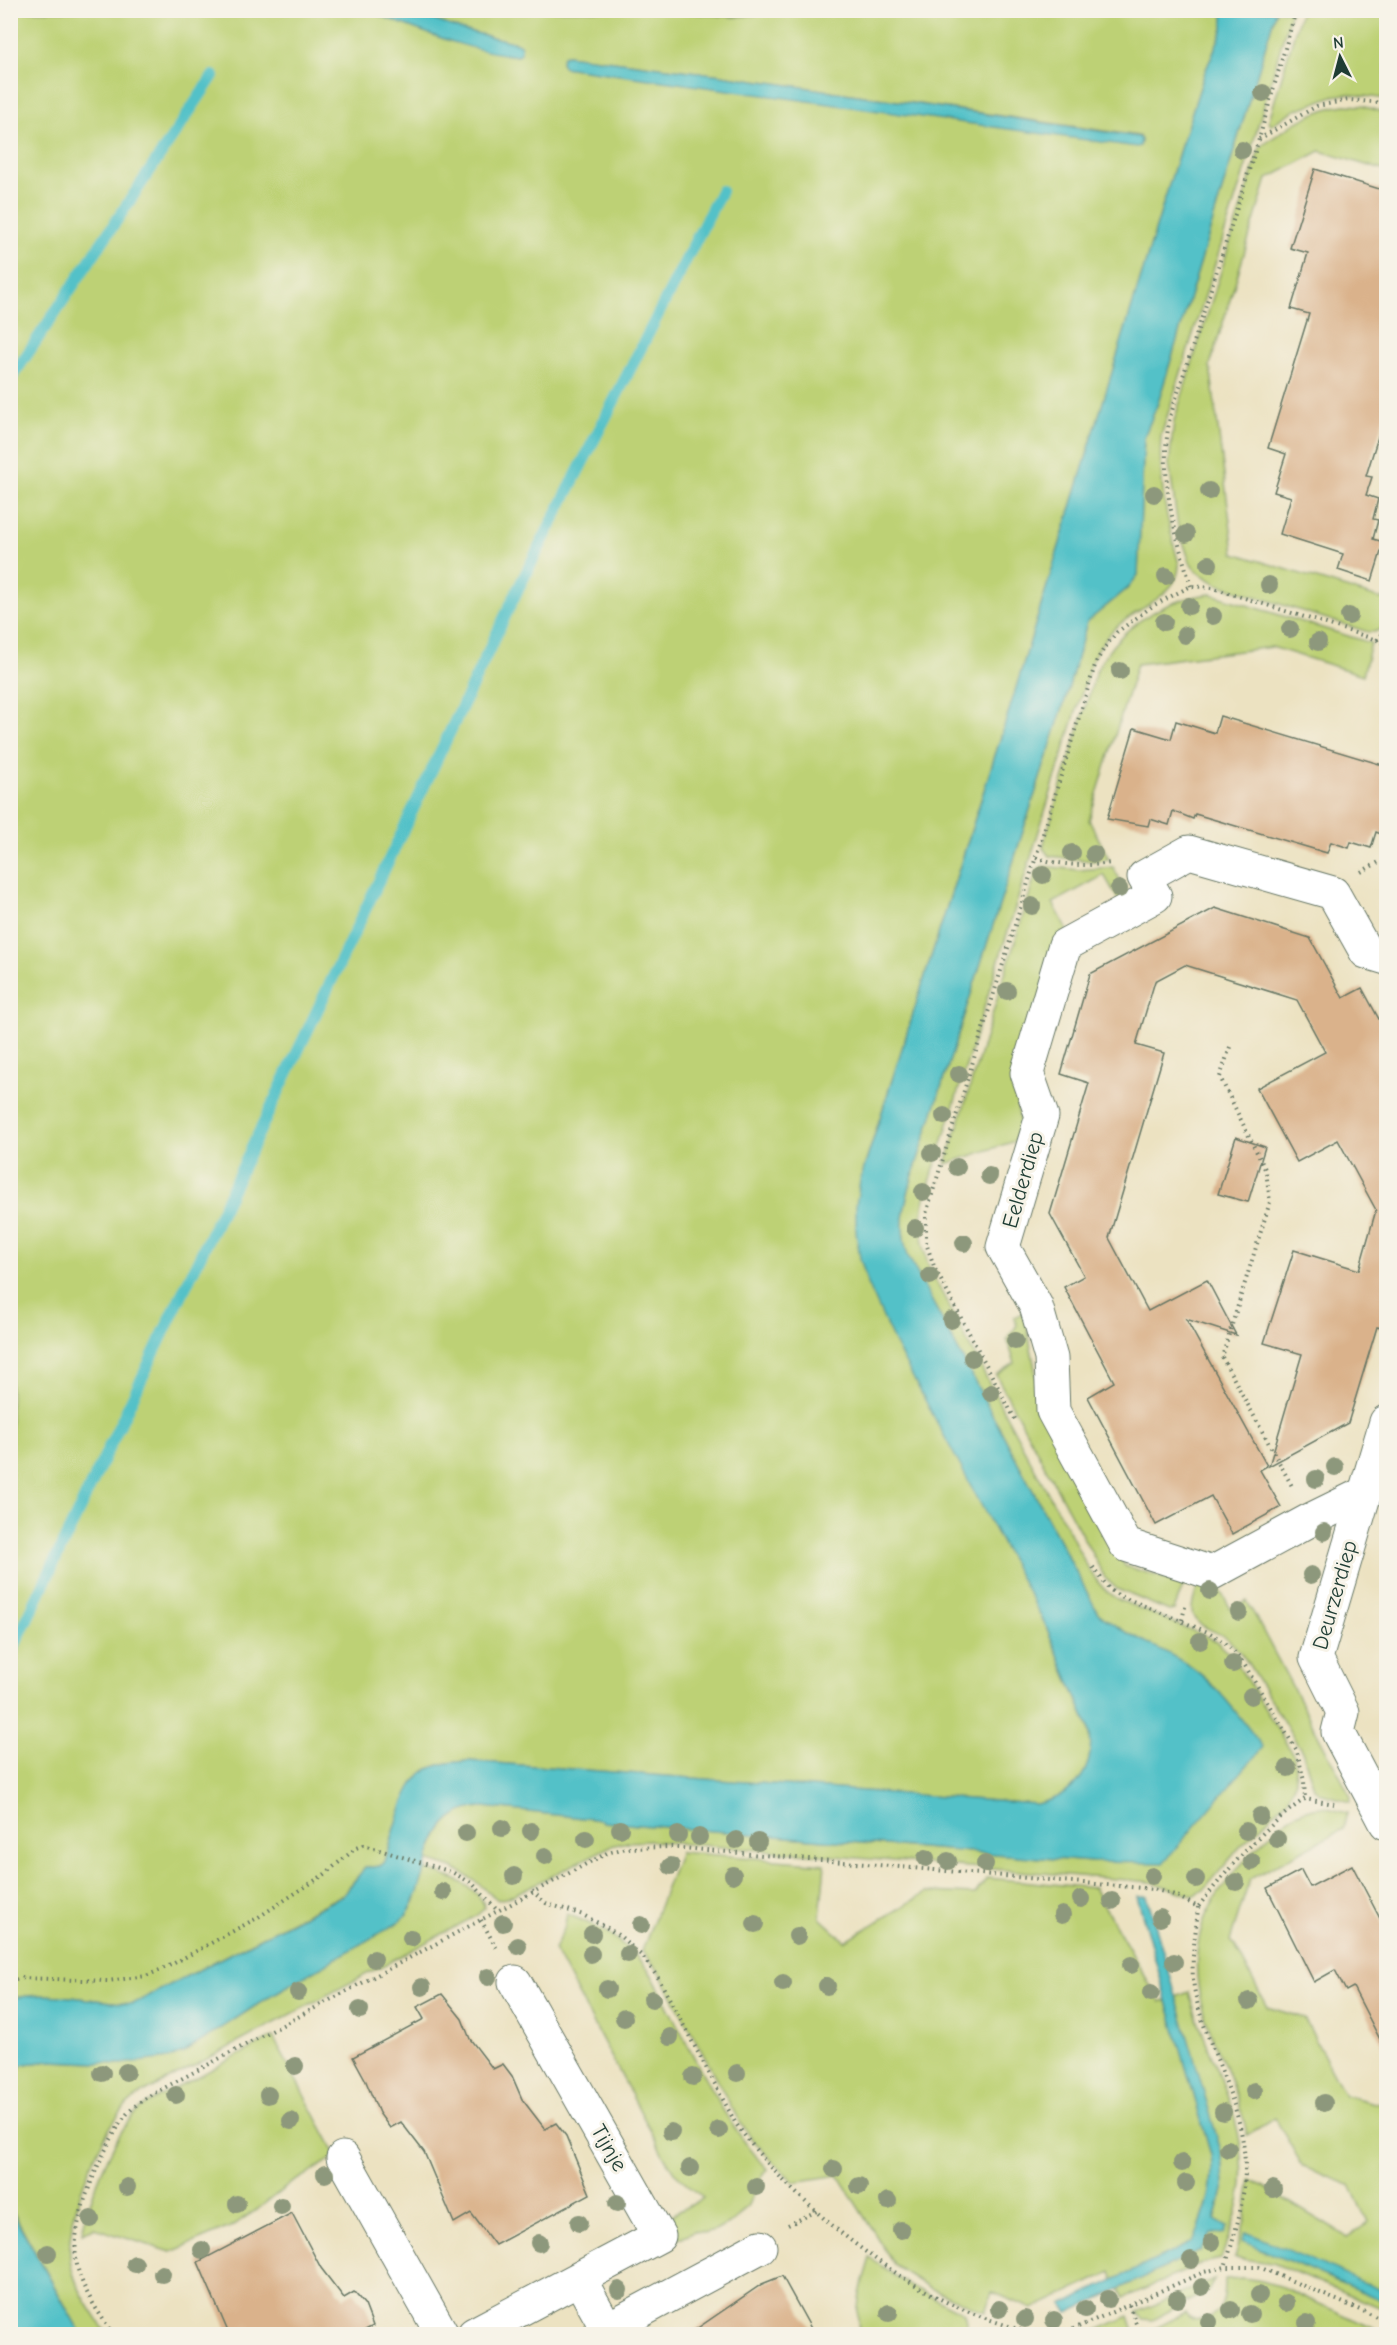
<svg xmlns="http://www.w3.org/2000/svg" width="1397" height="2345" font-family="'Comic Neue',sans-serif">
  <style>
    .green { fill: #bdd175; stroke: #6e8754; stroke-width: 1.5; fill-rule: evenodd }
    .forest { fill: #96b366; stroke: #5a784d; stroke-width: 1.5 }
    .water { fill: #53c1c8; stroke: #397f7e; stroke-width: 1.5 }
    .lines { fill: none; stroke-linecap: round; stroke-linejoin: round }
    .stream { stroke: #53c1c8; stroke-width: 12 }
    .building { fill: #dab28b }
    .minor-casing { stroke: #677765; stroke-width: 35 }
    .path { stroke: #677765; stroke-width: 4; stroke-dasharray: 1.5 4.5; stroke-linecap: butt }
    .minor { stroke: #fff; stroke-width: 33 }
    .tree { fill: #8d987b }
    .labels { text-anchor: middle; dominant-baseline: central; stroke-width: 6; stroke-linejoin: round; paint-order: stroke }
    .street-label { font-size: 22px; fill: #1f3d34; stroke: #f7f3e8 }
  </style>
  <rect width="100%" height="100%" fill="#f7f3e8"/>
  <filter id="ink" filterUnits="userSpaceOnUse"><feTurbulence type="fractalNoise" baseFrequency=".0167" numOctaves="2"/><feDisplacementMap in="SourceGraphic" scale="12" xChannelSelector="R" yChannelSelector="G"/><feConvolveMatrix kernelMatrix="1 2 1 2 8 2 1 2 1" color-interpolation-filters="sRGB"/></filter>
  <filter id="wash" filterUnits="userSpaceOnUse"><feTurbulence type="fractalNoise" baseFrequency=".008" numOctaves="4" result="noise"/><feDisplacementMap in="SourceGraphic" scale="24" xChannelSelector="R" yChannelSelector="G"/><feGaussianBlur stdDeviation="1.35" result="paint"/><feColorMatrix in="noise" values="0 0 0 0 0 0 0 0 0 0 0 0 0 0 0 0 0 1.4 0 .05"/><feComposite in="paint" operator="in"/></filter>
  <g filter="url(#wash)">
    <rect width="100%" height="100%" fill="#ece2c1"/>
    <g class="green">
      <path d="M672 10 735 17 786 10 1223 11V29L1205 72 1180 149 1005 724 860 1181C854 1217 857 1249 868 1284L1045 1624 1089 1728C1097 1769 1077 1796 1036 1804L469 1761C455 1762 436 1763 424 1772 405 1787 392 1839 385 1862L380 1866 365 1868 342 1895 133 2004C93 2002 50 1989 11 1999L10 11H367L463 44 518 56 521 46 517 43 463 30 407 11ZM567 55 721 75 1139 136 1141 140 1140 146 561 63 563 57Z"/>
      <path d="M1276 11H1291L1254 140 1161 436C1158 480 1167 522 1179 564 1180 596 1135 608 1114 629 1105 638 1098 648 1092 660L925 1198C919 1224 921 1244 930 1270 975 1355 1018 1441 1066 1525 1079 1549 1092 1585 1117 1599L1203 1635 1216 1641 1233 1657 1294 1756 1296 1780 1287 1800 1240 1847 1204 1890 1192 1896 1152 1882 651 1841 628 1842 611 1846 509 1897 498 1900 475 1881 453 1868 427 1860C439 1830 447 1809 484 1807L602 1820 603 1822 1092 1862 1262 1747C1239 1717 1217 1682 1183 1662 1156 1645 1123 1634 1098 1613L908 1256C898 1224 904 1207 913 1175L1066 697 1087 622 1128 588 1138 575 1144 437 1158 403Z"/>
      <polygon points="1301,11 1386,11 1386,97 1380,98 1347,94 1333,96 1293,111 1271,125 1269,120"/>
      <path d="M1345 105 1362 106 1386 113V171L1320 151 1267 179 1210 365 1234 553 1381 599 1386 596V626L1375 632H1368L1217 584 1197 572 1190 562 1178 527 1169 464 1174 421 1260 147C1287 128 1312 109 1345 105Z"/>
      <path d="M1211 594 1371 643 1363 675 1272 647 1137 664 1089 820 1109 859 1092 861 1049 856 1043 848 1045 839 1096 672C1117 628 1163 599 1211 594Z"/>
      <polygon points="1042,866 1079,870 1113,867 1129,896 1119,901 1104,875 1053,903 1067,929 1013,1079 1020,1123 1015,1141 946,1164 1037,870"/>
      <polygon points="1024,1312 1044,1415 1125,1566 1184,1584 1174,1610 1169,1611 1117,1589 1105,1578 996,1375 1015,1363 1007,1340 1017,1325 1014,1317"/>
      <path d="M1214 1579 1231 1609 1247 1601 1351 1797 1350 1802 1319 1793 1314 1788 1303 1753 1246 1660C1240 1652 1234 1644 1226 1638 1216 1630 1194 1627 1192 1612 1191 1605 1195 1596 1197 1588Z"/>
      <path d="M1323 1807 1347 1813 1343 1829 1250 1879 1230 1941 1235 1946 1267 2007 1304 2018 1345 2095 1386 2106V2310L1273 2263 1234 2258 1245 2220 1251 2179 1347 2237 1368 2223 1350 2185 1303 2167 1275 2118 1247 2135C1243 2111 1233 2088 1225 2066 1217 2047 1208 2029 1203 2010 1185 1942 1205 1900 1252 1853 1273 1832 1291 1808 1323 1807Z"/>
      <path d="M680 1852 825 1864 820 1918 845 1941 927 1892 975 1894 987 1878 1094 1888 1160 2002 1167 2001 1211 2155C1215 2189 1205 2210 1194 2242L1114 2280 1111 2272 1033 2309 992 2292 985 2312 930 2288 895 2266 838 2175 794 2182C773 2163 755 2144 739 2121L658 1970 642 1951Z"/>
      <path d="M425 1869C445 1875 478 1884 485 1908L476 1916 145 2092C138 2097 131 2100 126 2106 97 2138 63 2222 71 2265 76 2290 93 2313 107 2334H81L11 2208 10 2071 25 2064 51 2061 121 2064 183 2053 272 1995 401 1921 414 1903Z"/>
      <path d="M567 1914C599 1926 631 1945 651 1974 658 1986 664 1999 670 2011 699 2065 724 2124 768 2169L758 2183 748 2205 734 2221 715 2231 706 2233 694 2231 668 2244 663 2220 703 2198 674 2172 664 2156 554 1949 564 1929Z"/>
      <path d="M1189 1992C1205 2054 1248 2117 1242 2183 1240 2209 1229 2235 1221 2259L1203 2263 1124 2298 1119 2289 1200 2251 1211 2233 1227 2227 1215 2220 1224 2186 1222 2155 1176 1997Z"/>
      <path d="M273 2037 337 2156 290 2184 255 2211 230 2227 171 2252 94 2228 82 2233C88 2201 111 2143 131 2118 135 2112 142 2108 148 2103Z"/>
      <path d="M870 2258 907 2284 964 2313 969 2334H860C853 2309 863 2282 870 2258Z"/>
      <path d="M1243 2278 1262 2281 1282 2287 1386 2334H1147L1150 2331 1185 2313C1195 2326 1217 2318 1222 2304 1225 2297 1225 2287 1225 2279Z"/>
      <polygon points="1214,2280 1208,2291 1152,2320 1143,2319 1137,2312"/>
      <polygon points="1129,2316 1135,2334 1087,2334 1091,2333"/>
    </g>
    <polygon class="forest" points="672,11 786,11 735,17"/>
    <g class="water">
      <path d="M367 11H407L463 30 517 43 521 46V53L518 56C466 51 415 28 367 11Z"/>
      <path d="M1223 11H1276L1158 403 1144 437 1138 575 1128 588 1087 622 1066 697 913 1175C904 1207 898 1224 908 1256L1098 1613C1123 1634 1156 1645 1183 1662 1217 1682 1239 1717 1263 1747L1163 1863 1092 1862 603 1822 601 1820 484 1807C417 1810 436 1885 401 1921L272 1995 183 2053 169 2058 121 2064 51 2061 25 2064 11 2071V1999C50 1989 93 2002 133 2004L342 1896 365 1868 380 1866 385 1862C393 1839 403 1786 424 1772 437 1763 454 1762 469 1761L1036 1804C1076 1796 1097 1769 1089 1727L1045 1624 895 1344 868 1284 860 1258 856 1231V1205L860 1181 1005 724 1180 149 1205 72 1223 29Z"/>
      <polygon points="567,55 721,75 1139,137 1141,140 1140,146 1137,147 563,67 561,61 563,56"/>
      <path d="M1137 1896H1147L1222 2155 1224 2186 1215 2220 1227 2227 1224 2234 1211 2233 1200 2251 1068 2313 1062 2305 1193 2242C1206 2211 1215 2189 1211 2155Z"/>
      <polygon points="10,2208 81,2334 11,2334"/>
      <polygon points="1246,2232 1386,2292 1386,2302 1242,2241"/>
    </g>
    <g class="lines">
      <g class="stream">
        <polyline points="10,380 213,76"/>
        <polyline points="10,1655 518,589 721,191"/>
      </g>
    </g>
    <g id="blocks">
      <g class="building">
        <polygon points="1315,169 1386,191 1386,411 1366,476 1372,477 1366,495 1378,499 1373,519 1378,520 1373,539 1384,542 1372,581 1338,570 1343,554 1280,534 1291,497 1274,492 1286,454 1268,448 1309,314 1291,309 1308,253 1290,248"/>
        <polygon points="1220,716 1386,766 1386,836 1376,832 1371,848 1351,842 1349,848 1331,842 1327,853 1195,814 1193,819 1173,811 1169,825 1150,819 1148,826 1107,819 1134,728 1171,739 1176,721 1215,733"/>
        <polygon points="1215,908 1310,938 1343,998 1362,988 1386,1032 1386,1329 1377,1327 1348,1423 1269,1466 1302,1354 1264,1343 1294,1250 1359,1270 1376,1210 1338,1140 1297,1162 1257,1088 1325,1052 1297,1000 1185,965 1155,981 1136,1045 1164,1053 1109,1238 1148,1311 1207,1280 1236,1335 1186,1319 1267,1466 1260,1470 1281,1507 1232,1534 1211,1496 1156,1525 1088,1397 1114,1382 1064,1287 1084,1276 1050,1214 1089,1083 1061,1074 1090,974"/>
        <polygon points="1236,1137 1265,1147 1248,1202 1218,1194"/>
        <polygon points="1352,1865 1386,1930 1386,2051 1353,1987 1346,1991 1335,1970 1314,1982 1267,1888 1301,1870 1310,1887"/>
        <polygon points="442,1994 462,2019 470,2039 493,2069 503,2064 512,2076 522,2099 545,2129 556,2123 566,2136 590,2194 495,2245 471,2213 454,2223 424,2152 401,2122 390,2128 379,2113 365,2079 353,2057 424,2019 417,2007"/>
        <polygon points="292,2213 321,2268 344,2298 354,2292 365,2305 373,2326 358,2334 229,2334 198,2262"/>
        <polygon points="782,2276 814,2334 689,2334 762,2284"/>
      </g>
    </g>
  </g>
  <g filter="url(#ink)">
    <use href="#blocks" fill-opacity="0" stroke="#677765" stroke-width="1.5"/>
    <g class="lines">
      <defs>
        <g id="minor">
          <polyline points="1386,1422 1316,1658 1343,1712 1338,1732 1386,1823"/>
          <polyline points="1365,1493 1310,1520 1212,1573 1126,1545 1053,1411 1051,1358 1036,1306 1003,1247 1042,1116 1027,1073 1065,945 1155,896 1144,877 1189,852 1333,893 1366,952 1386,958"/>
          <polyline points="343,2158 442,2334"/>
          <polyline points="580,2280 610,2334"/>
          <polyline points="607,2329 760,2247"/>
          <polyline points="474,2334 659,2236 515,1982"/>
        </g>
      </defs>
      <use href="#minor" class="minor-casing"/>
      <g class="path">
        <polyline points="1259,139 1317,106 1349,100 1386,103"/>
        <path d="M1191 586C1174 530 1158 476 1170 417L1259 139 1296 10"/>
        <polyline points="1377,640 1386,630"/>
        <path d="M1036 858C1061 865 1085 867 1111 863"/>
        <polyline points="1361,872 1386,858"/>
        <polyline points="1230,1047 1220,1077 1266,1171 1270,1202 1222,1357 1293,1488"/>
        <polyline points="1015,1419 935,1269 926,1243 926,1214 1096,662 1105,647 1117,632 1154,605 1191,586 1213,588 1377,640 1386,645"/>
        <path d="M1093 1567 1109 1589 1118 1595 1210 1633C1224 1641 1234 1651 1244 1664L1297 1751 1304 1781 1305 1799"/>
        <polyline points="1182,1620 1186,1603"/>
        <path d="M532 1891 546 1903 583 1915 606 1927 621 1937 642 1956 659 1979 735 2122C778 2186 866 2260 935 2296 965 2313 1000 2323 1033 2334"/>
        <path d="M1198 1907C1196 1936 1189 1964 1195 1993 1201 2023 1215 2052 1225 2080 1255 2156 1248 2191 1225 2267"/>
        <polyline points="481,1920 498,1951"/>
        <polyline points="10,1981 23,1978 108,1981 146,1976 167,1967 257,1918 325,1874 356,1848 363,1845 452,1872 473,1884 498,1911"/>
        <polyline points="788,2225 817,2211"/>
        <polyline points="1129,2305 1140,2334"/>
        <path d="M113 2334C99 2313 82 2290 77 2265 68 2224 100 2156 121 2122 128 2111 137 2104 147 2097L607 1853 626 1848 671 1847 1153 1889 1175 1895 1198 1907C1229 1868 1263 1827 1305 1799L1334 1804"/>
        <polyline points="1062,2334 1204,2272 1225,2267 1259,2267 1386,2321"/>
      </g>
      <use href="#minor" class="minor"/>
    </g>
    <g class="tree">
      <circle cx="1263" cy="93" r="9"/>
      <circle cx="1242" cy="150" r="9"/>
      <circle cx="1209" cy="491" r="9"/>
      <circle cx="1154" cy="494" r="9"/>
      <circle cx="1186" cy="534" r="9"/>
      <circle cx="1209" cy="564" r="9"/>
      <circle cx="1166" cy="576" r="9"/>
      <circle cx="1269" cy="585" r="9"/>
      <circle cx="1189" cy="606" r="9"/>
      <circle cx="1213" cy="616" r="9"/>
      <circle cx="1349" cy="616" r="9"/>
      <circle cx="1164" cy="622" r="9"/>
      <circle cx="1290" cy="629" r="9"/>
      <circle cx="1185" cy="635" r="9"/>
      <circle cx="1318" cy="642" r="9"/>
      <circle cx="1120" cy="671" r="9"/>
      <circle cx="1072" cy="853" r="9"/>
      <circle cx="1094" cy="854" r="9"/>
      <circle cx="1043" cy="875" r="9"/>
      <circle cx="1119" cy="889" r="9"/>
      <circle cx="1032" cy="906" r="9"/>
      <circle cx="1007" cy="991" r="9"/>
      <circle cx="959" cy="1074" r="9"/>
      <circle cx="944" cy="1116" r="9"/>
      <circle cx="932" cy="1153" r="9"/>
      <circle cx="957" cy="1167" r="9"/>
      <circle cx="989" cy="1176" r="9"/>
      <circle cx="923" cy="1192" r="9"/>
      <circle cx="915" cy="1228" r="9"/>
      <circle cx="964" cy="1243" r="9"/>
      <circle cx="930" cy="1276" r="9"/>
      <circle cx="951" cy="1320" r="9"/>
      <circle cx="1015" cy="1341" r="9"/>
      <circle cx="972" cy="1358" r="9"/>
      <circle cx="991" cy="1393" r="9"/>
      <circle cx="1335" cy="1467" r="9"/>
      <circle cx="1316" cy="1479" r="9"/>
      <circle cx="1324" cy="1532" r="9"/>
      <circle cx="1311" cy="1575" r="9"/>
      <circle cx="1210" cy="1591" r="9"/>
      <circle cx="1239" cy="1612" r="9"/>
      <circle cx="1200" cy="1641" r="9"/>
      <circle cx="1233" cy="1664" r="9"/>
      <circle cx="1251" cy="1696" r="9"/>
      <circle cx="1288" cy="1768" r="9"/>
      <circle cx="1260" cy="1816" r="9"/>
      <circle cx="502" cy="1828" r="9"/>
      <circle cx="620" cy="1829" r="9"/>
      <circle cx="531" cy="1831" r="9"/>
      <circle cx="1246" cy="1831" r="9"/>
      <circle cx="466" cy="1833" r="9"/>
      <circle cx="678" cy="1835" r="9"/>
      <circle cx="699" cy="1837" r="9"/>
      <circle cx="586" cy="1839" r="9"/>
      <circle cx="1277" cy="1839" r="9"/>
      <circle cx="736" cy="1840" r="9"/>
      <circle cx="758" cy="1842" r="9"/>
      <circle cx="545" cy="1856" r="9"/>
      <circle cx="926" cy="1858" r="9"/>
      <circle cx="948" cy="1861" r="9"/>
      <circle cx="1252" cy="1862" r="9"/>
      <circle cx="985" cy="1864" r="9"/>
      <circle cx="671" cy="1866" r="9"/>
      <circle cx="733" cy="1875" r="9"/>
      <circle cx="514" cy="1876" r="9"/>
      <circle cx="1152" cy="1876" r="9"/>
      <circle cx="1196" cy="1879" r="9"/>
      <circle cx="1236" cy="1882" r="9"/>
      <circle cx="443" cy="1892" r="9"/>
      <circle cx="1081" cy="1899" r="9"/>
      <circle cx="1112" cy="1901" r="9"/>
      <circle cx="1062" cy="1915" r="9"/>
      <circle cx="1160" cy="1918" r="9"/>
      <circle cx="503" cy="1923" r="9"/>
      <circle cx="755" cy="1924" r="9"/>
      <circle cx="641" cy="1925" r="9"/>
      <circle cx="592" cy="1934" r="9"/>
      <circle cx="797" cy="1936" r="9"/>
      <circle cx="411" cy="1938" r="9"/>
      <circle cx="518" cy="1946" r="9"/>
      <circle cx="591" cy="1954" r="9"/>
      <circle cx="628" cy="1954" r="9"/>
      <circle cx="374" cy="1959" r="9"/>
      <circle cx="1174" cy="1962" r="9"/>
      <circle cx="1131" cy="1965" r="9"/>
      <circle cx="488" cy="1977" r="9"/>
      <circle cx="783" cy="1983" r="9"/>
      <circle cx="827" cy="1986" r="9"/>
      <circle cx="422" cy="1987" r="9"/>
      <circle cx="607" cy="1989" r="9"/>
      <circle cx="298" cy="1992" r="9"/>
      <circle cx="1151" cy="1993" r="9"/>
      <circle cx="652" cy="1999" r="9"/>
      <circle cx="1249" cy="2001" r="9"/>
      <circle cx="360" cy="2010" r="9"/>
      <circle cx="624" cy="2018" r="9"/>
      <circle cx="670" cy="2037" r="9"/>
      <circle cx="295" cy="2066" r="9"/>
      <circle cx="126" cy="2072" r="9"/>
      <circle cx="102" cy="2073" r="9"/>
      <circle cx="737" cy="2073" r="9"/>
      <circle cx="693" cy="2077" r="9"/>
      <circle cx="1254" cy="2091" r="9"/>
      <circle cx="176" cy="2095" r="9"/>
      <circle cx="268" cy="2095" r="9"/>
      <circle cx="1324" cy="2103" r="9"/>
      <circle cx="1223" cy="2112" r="9"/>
      <circle cx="291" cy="2121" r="9"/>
      <circle cx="719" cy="2130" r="9"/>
      <circle cx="671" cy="2132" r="9"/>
      <circle cx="1228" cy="2149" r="9"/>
      <circle cx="1182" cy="2163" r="9"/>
      <circle cx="690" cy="2168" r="9"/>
      <circle cx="834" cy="2169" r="9"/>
      <circle cx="325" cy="2174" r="9"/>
      <circle cx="1186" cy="2183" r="9"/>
      <circle cx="859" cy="2186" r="9"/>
      <circle cx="127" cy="2187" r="9"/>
      <circle cx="756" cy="2187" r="9"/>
      <circle cx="1273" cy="2189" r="9"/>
      <circle cx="888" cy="2201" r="9"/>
      <circle cx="617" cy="2203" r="9"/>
      <circle cx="237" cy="2204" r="9"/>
      <circle cx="281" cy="2206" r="9"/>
      <circle cx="91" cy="2219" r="9"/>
      <circle cx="579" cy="2223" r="9"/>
      <circle cx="901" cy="2230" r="9"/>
      <circle cx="1212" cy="2242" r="9"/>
      <circle cx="539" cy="2243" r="9"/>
      <circle cx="202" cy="2250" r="9"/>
      <circle cx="48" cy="2253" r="9"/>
      <circle cx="1191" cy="2260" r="9"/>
      <circle cx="135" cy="2264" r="9"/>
      <circle cx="162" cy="2274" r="9"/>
      <circle cx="1202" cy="2287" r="9"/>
      <circle cx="619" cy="2290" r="9"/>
      <circle cx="1259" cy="2295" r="9"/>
      <circle cx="1108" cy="2299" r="9"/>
      <circle cx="1177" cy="2299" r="9"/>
      <circle cx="1286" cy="2303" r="9"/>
      <circle cx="999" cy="2309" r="9"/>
      <circle cx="1085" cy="2309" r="9"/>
      <circle cx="1231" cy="2310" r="9"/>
      <circle cx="889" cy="2313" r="9"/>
      <circle cx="1250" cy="2314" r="9"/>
      <circle cx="1025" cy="2319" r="9"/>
      <circle cx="1054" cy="2320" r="9"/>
      <circle cx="1209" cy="2322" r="9"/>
      <circle cx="1307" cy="2323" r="9"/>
    </g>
  </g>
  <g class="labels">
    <g class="street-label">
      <text transform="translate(1023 1180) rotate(-74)">Eelderdiep</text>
      <text transform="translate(1335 1595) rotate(-74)">Deurzerdiep</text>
      <text transform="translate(609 2148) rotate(60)">Tijnje</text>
    </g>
  </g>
  <rect width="1397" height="2345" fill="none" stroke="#f7f3e8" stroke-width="36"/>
  <g transform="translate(1340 57) rotate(354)" stroke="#f7f3e8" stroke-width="4.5" paint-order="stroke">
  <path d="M0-4.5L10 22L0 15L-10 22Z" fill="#1f3d34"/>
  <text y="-9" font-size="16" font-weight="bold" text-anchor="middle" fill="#1f3d34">N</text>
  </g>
</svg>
